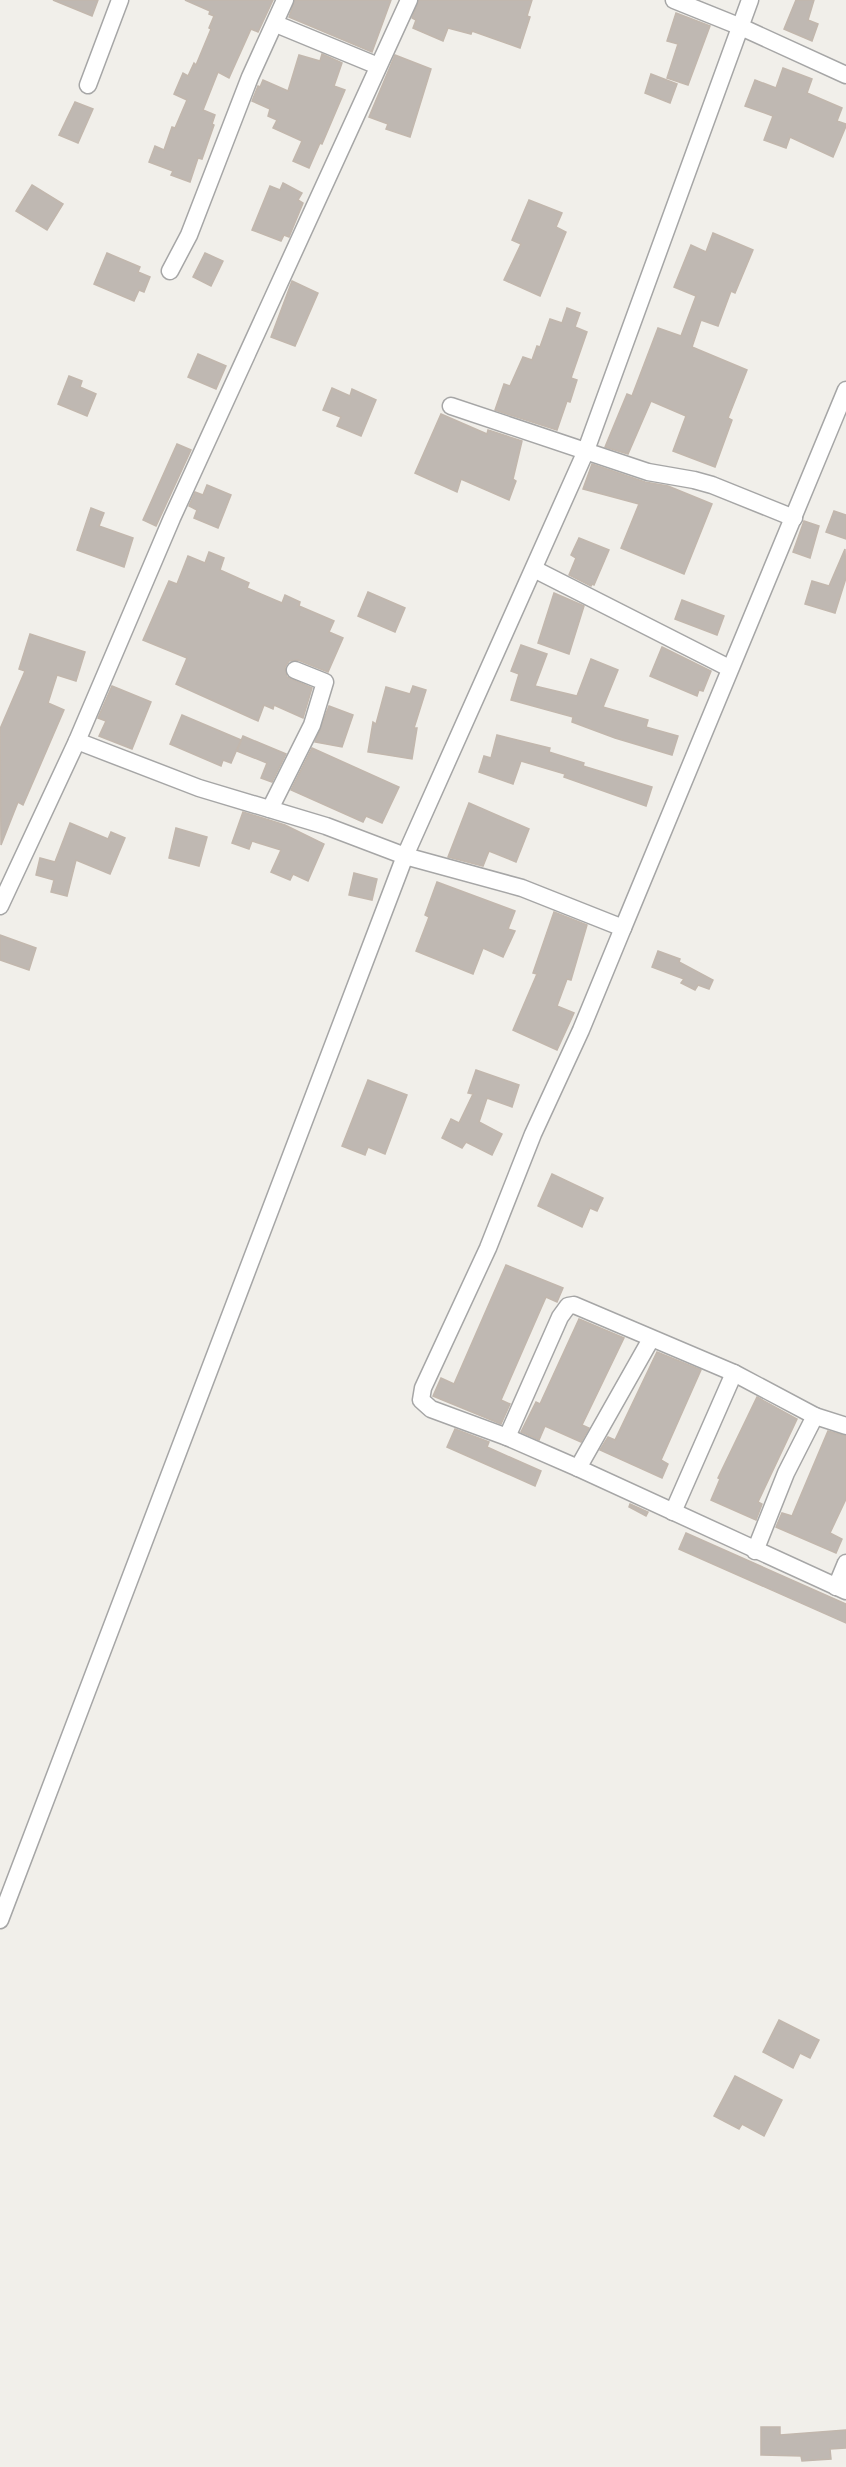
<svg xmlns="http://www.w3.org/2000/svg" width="846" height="2467" font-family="Overpass,sans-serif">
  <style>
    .building { fill: #bfb8b2; stroke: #c2b7ad; stroke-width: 1.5 }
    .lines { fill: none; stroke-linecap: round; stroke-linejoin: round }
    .minor-casing { stroke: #a6a6a6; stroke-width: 19 }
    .minor { stroke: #fff; stroke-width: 16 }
  </style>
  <rect width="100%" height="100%" fill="#f1efea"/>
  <g class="building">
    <polygon points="53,0 98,0 92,16"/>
    <polygon points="185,0 273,0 258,32 251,29 229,78 218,72 203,110 215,115 212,124 214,125 202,159 198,158 190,182 171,175 173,171 149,162 155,146 164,150 172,127 175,128 187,100 174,94 183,73 188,76 194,63 196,65 211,29 209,28 214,16 209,14 210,11"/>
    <polygon points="295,0 391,0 372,52 289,17"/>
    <polygon points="419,0 532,0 527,16 530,17 520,48 472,31 471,34 448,28 443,41 413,28 416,20 412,18"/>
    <polygon points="796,0 814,0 808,20 818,24 812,41 784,29"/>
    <polygon points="676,13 710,26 688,85 667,78 678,44 667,41"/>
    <polygon points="322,54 342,63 334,86 345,90 322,144 320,143 309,168 293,161 302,141 273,128 277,120 268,116 270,109 252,101 258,86 260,87 263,80 288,91 299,55 320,61"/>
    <polygon points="395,55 431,69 410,137 386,129 388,124 369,117"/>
    <polygon points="783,68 812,79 807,93 842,108 837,121 846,124 846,126 833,157 790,137 786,148 764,140 773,116 745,106 755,80 776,88"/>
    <polygon points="651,74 677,84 670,103 645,93"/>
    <polygon points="75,102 93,109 78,143 59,135"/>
    <polygon points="283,183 302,193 298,200 303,203 289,237 284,235 281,241 252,230 270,186 280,190"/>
    <polygon points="32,185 63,204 47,230 16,211"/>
    <polygon points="529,200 562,213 556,227 566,232 540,296 504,280 521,244 512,240"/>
    <polygon points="713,233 753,250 735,293 731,291 718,326 701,320 692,347 747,370 728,418 732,420 715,467 673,451 686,416 651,401 628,454 605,447 627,394 632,396 658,328 681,336 696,296 674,287 691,245 706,252"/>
    <polygon points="107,253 140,267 138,272 150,277 144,292 139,290 134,301 94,284"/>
    <polygon points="205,253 223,261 211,286 193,277"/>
    <polygon points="292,281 318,293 295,346 271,337"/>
    <polygon points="567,308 580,313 575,327 587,332 571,378 577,380 570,402 567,401 557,430 495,410 504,384 510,386 523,357 532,360 537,346 540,347 550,319 562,323"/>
    <polygon points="198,354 226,366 216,389 188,377"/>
    <polygon points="69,376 82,381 80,387 96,394 87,416 58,404"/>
    <polygon points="332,388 350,396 352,389 376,400 361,436 337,426 341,417 323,410"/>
    <polygon points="441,414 487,434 488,430 522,441 513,479 516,481 509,500 461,479 457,492 415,473"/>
    <polygon points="177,444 191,450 156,526 143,520"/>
    <polygon points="592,464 645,482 668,486 712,504 684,574 621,548 639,504 583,489"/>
    <polygon points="207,485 231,495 218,528 194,518 197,510 189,506 195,492 203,495"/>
    <polygon points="91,508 104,513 99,526 133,538 124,567 77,550"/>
    <polygon points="834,511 846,515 846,539 826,532"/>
    <polygon points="804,521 819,526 810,558 793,552"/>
    <polygon points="579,538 609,550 594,585 592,584 591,586 569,575 576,558 571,555"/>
    <polygon points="845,549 846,578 835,613 805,604 812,581 829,586"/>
    <polygon points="209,552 224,558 220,570 249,583 247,588 282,603 285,595 300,602 299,606 334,621 329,632 343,638 328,672 298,660 289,661 285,667 287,677 312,688 303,718 274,705 273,709 264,705 258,721 176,684 187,658 143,640 169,581 177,584 188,556 205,563"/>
    <polygon points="368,592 405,608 395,632 358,616"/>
    <polygon points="554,593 584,606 569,654 538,643"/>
    <polygon points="682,600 724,616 717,635 675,619"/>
    <polygon points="30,634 85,652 76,681 57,675 48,703 64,710 23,805 18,802 1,845 0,729 25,671 19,669"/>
    <polygon points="521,645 547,654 535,686 577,696 591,659 618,670 603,707 648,720 646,727 678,736 672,755 615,738 572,722 573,717 511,700 519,674 511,671"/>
    <polygon points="662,647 711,671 703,691 699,690 697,696 650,676"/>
    <polygon points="112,686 151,702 132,749 99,736 106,721 98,718"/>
    <polygon points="413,686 426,690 414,728 417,728 412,759 368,752 373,722 376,724 386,687 410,694"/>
    <polygon points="329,706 353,715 342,747 315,742"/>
    <polygon points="182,715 241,740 231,763 223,760 221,766 170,744"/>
    <polygon points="497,735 550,748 549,752 584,763 583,766 652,787 646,806 564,777 565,774 521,761 513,784 479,772 484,756 491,758"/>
    <polygon points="243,736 286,754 272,782 261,778 267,763 237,751"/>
    <polygon points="312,748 399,787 382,823 366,816 363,822 291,790"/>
    <polygon points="469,803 529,829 516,862 489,851 483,866 448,857"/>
    <polygon points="243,812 285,825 324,844 308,881 293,874 290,880 271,872 281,850 252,841 249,849 232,843"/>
    <polygon points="70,823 108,839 111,832 125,838 110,874 76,860 67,896 51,892 54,880 36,875 40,858 55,862"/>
    <polygon points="176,828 207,837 199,866 169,858"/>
    <polygon points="354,873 377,879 372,900 349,895"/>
    <polygon points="437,882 515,911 508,929 515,931 503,957 483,948 473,974 416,951 429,917 425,915"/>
    <polygon points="554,912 587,925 571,980 567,979 557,1006 574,1013 557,1050 513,1030 537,974 533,973"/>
    <polygon points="0,935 36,948 29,970 0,960"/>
    <polygon points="658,951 680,959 679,962 713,980 709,989 698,985 695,990 681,983 684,979 652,967"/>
    <polygon points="476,1070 519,1085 512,1107 487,1098 479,1122 502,1134 492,1155 466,1142 462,1148 442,1138 451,1119 459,1123 473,1094 468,1093"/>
    <polygon points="368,1080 407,1095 385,1154 368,1147 365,1155 342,1146"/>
    <polygon points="552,1174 603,1198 597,1211 590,1208 582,1227 538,1206"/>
    <polygon points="506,1265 563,1288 557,1302 546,1297 501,1400 510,1404 501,1424 433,1396 441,1378 454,1384"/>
    <polygon points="579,1319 624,1338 582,1425 589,1428 581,1442 545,1426 539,1440 521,1432 536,1402 540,1404"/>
    <polygon points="657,1352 701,1370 661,1460 668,1464 662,1478 600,1450 608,1437 615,1440"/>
    <polygon points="757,1397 797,1419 758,1502 762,1504 756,1520 711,1500 720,1479 718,1478"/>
    <polygon points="455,1429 489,1442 487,1447 541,1471 535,1486 447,1447"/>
    <polygon points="828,1431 846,1436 846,1499 830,1533 842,1539 836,1553 776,1527 782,1513 792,1516"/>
    <polygon points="630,1504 648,1512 646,1516 629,1507"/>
    <polygon points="686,1533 846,1604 846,1623 679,1549"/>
    <polygon points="779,2020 819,2040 810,2058 800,2053 793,2068 763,2052"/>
    <polygon points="735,2076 782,2100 764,2136 742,2124 739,2129 714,2116"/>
    <polygon points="761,2427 780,2427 780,2435 846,2430 846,2448 830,2449 831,2459 802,2461 801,2456 761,2455"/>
  </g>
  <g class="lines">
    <defs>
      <g id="minor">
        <polyline points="674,0 741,27 846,75"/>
        <polyline points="276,24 378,66"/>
        <polyline points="88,85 120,0"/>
        <polyline points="170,271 189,235 250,77 285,0"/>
        <polyline points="451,406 648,472 694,480 712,485 794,518"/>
        <polyline points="534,569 729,668"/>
        <polyline points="77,741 199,788 326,826 405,856 522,888 623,928 846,390"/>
        <polyline points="270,809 312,725 325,682 295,670"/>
        <polyline points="0,906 77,741 172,518 409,0"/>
        <polyline points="623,928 581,1030 533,1134 488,1248 423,1388 421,1400 431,1409 507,1437 578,1468 846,1591"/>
        <polyline points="507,1437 560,1317 568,1306 574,1305 734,1373 815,1416"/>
        <polyline points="578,1468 651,1339"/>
        <polyline points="673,1512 734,1373"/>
        <polyline points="755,1551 786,1473 815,1416 846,1426"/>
        <polyline points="836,1587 846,1563"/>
        <polyline points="0,1920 405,856 585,453 750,0"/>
      </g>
    </defs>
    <use href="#minor" class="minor-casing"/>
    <use href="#minor" class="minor"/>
  </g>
</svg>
